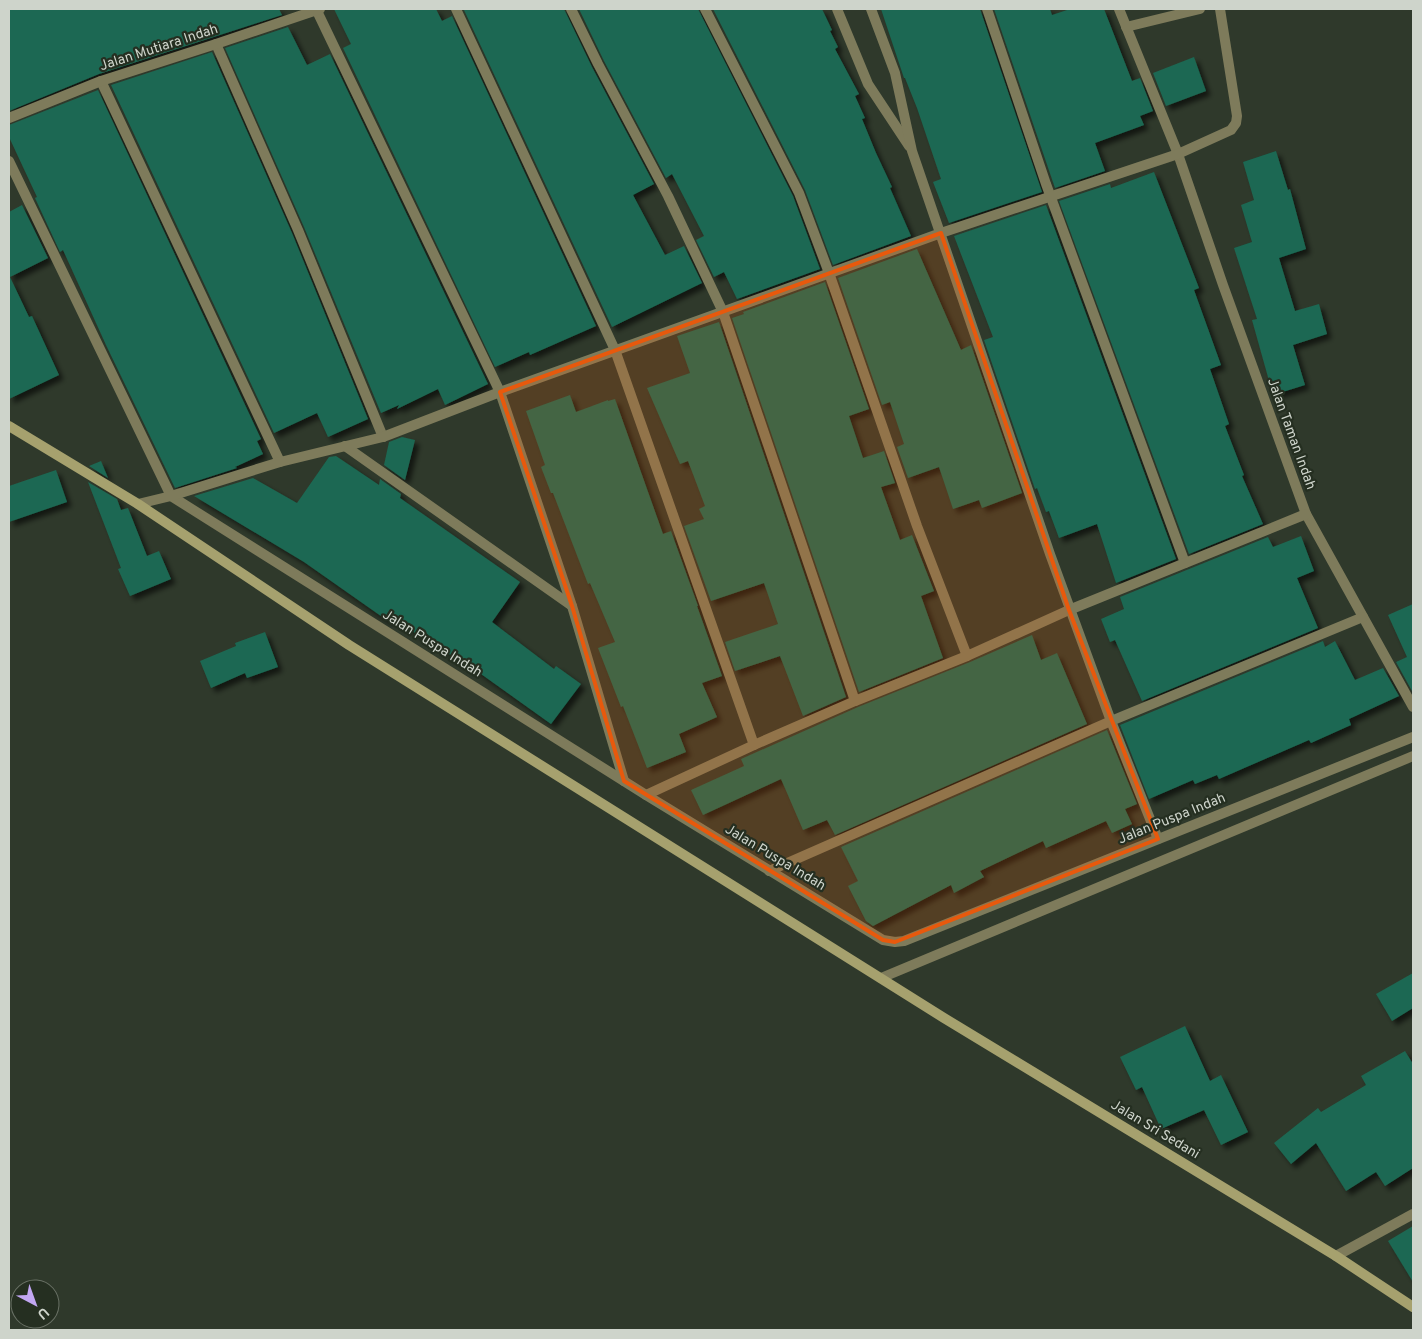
<svg xmlns="http://www.w3.org/2000/svg" width="1422" height="1339" font-family="Overpass,sans-serif">
  <style>
    .building { fill: #1c6852; filter: url(#shadow) }
    .lines { fill: none; stroke-linecap: round; stroke-linejoin: round }
    .street { stroke: #7e7b5b; stroke-width: 10 }
    .secondary { stroke: #a6a16e; stroke-width: 10 }
    .marked { fill: #e8590c; fill-opacity: 0.2; stroke: #e8590c; stroke-width: 4; stroke-linejoin: round }
    .labels { text-anchor: middle; dominant-baseline: central; stroke-width: 4.5; stroke-linejoin: round; paint-order: stroke }
    .street-label { font-size: 14px; fill: #ced4cb; stroke: #252f21 }
  </style>
  <defs>
    <filter id="shadow"><feDropShadow dx="4.5" dy="4.5" stdDeviation="2.5" flood-color="#0009"/></filter>
  </defs>
  <rect width="100%" height="100%" fill="#2f392b"/>
  <g class="building">
    <polygon points="9,9 279,9 282,15 99,74 9,111"/>
    <polygon points="334,9 436,9 442,21 452,16 596,326 530,355 529,352 495,367 343,48 351,44"/>
    <polygon points="466,9 564,9 592,67 654,184 633,195 665,255 684,246 702,283 612,327 464,10"/>
    <polygon points="579,9 698,9 793,196 820,269 737,299 724,272 714,277 696,240 704,236 672,174 666,178 604,61"/>
    <polygon points="713,9 822,9 832,30 830,31 838,47 835,49 859,94 855,96 865,118 862,119 876,153 892,187 890,188 911,236 833,265 805,190"/>
    <polygon points="881,9 980,9 1042,192 949,223 933,182 941,179 917,108 905,78 904,78"/>
    <polygon points="994,9 1050,9 1052,15 1070,9 1104,9 1132,81 1140,78 1153,111 1140,116 1144,125 1095,143 1105,171 1055,188"/>
    <polygon points="288,27 307,65 330,54 488,384 445,405 438,389 397,409 399,405 381,413 304,227 225,48"/>
    <polygon points="212,52 292,233 368,419 328,437 317,413 274,433 111,85"/>
    <polygon points="1194,57 1206,91 1166,106 1153,73"/>
    <polygon points="98,90 261,439 257,441 263,454 235,467 237,468 175,488 106,345 63,250 60,252 35,198 37,197 9,137 9,125"/>
    <polygon points="1276,151 1288,190 1290,189 1306,249 1279,258 1295,311 1319,304 1327,334 1293,345 1305,385 1273,395 1252,320 1257,319 1234,248 1252,242 1241,205 1254,200 1243,162"/>
    <polygon points="1154,172 1199,288 1194,290 1221,365 1210,369 1229,424 1225,426 1244,475 1242,476 1263,524 1189,554 1059,201 1110,184 1111,188"/>
    <polygon points="22,205 48,258 10,277 29,317 32,316 59,375 9,399 9,212"/>
    <polygon points="1046,205 1176,559 1116,583 1097,524 1059,538 1049,511 1046,512 1037,488 1035,489 984,340 993,337 954,236"/>
    <polygon points="917,249 961,350 971,345 1022,493 982,508 979,500 953,509 939,467 908,478 897,447 904,444 890,402 882,405 838,278"/>
    <polygon points="825,282 869,409 849,416 863,458 884,451 895,483 881,487 900,540 912,535 934,591 921,596 943,658 859,692 732,318 744,314 743,312"/>
    <polygon points="719,322 846,697 803,716 780,656 735,671 725,642 778,624 764,583 711,601 684,526 704,519 699,509 705,506 688,461 680,464 647,388 690,373 677,336"/>
    <polygon points="570,395 576,412 608,400 608,401 615,399 663,534 671,531 698,606 697,606 722,676 702,683 717,717 679,734 686,752 647,768 623,706 621,707 598,648 615,642 590,583 588,584 553,493 551,493 541,467 545,465 526,411"/>
    <polygon points="402,437 415,440 405,480 384,465 389,442"/>
    <polygon points="336,456 379,485 380,479 401,494 400,498 520,582 492,622 554,669 556,666 581,684 551,724 474,669 473,671 421,634 419,636 392,616 388,621 304,562 194,496 253,478 297,503 329,457"/>
    <polygon points="101,461 108,478 89,466"/>
    <polygon points="56,470 67,502 9,522 9,486"/>
    <polygon points="88,482 117,499 121,510 128,508 147,556 159,551 171,579 130,596 118,569 121,568"/>
    <polygon points="1301,536 1314,571 1297,578 1318,628 1142,701 1115,640 1110,642 1101,619 1124,609 1120,597 1268,537 1273,547"/>
    <polygon points="1413,604 1413,690 1412,691 1396,662 1407,657 1388,615"/>
    <polygon points="265,632 278,667 247,678 245,673 211,688 200,661 236,646 235,643"/>
    <polygon points="1032,635 1041,660 1057,653 1087,724 835,835 827,820 803,830 781,779 703,815 691,790 744,766 741,759 858,707 970,662"/>
    <polygon points="1323,641 1325,647 1335,641 1355,680 1383,668 1399,696 1349,719 1351,725 1311,743 1309,740 1219,779 1217,775 1195,784 1193,780 1149,799 1120,725"/>
    <polygon points="1107,730 1137,804 1125,809 1132,824 1112,833 1106,821 1046,848 1043,841 980,871 984,877 954,893 951,885 873,926 866,921 848,886 858,881 841,847"/>
    <polygon points="1413,973 1413,1008 1392,1021 1376,994"/>
    <polygon points="1185,1026 1210,1081 1221,1075 1248,1132 1221,1145 1204,1110 1161,1129 1142,1087 1136,1090 1120,1057"/>
    <polygon points="1405,1051 1413,1064 1413,1168 1385,1186 1376,1172 1346,1191 1316,1143 1291,1164 1274,1143 1318,1108 1321,1112 1366,1085 1361,1076"/>
    <polygon points="1413,1226 1413,1282 1388,1241"/>
  </g>
  <g class="lines">
    <g class="street">
      <polyline points="316,9 500,392 572,606 624,781"/>
      <polyline points="456,9 615,350 754,745"/>
      <polyline points="571,9 598,64 668,196 723,312 855,701"/>
      <polyline points="705,9 799,193 829,273 917,526 967,656"/>
      <polyline points="837,9 868,84 909,146"/>
      <polyline points="871,9 895,73 912,151 1050,554 1111,721 1158,839"/>
      <polyline points="987,9 1046,184 1185,563"/>
      <polyline points="1119,9 1178,154 1223,285 1306,514 1413,707"/>
      <polyline points="1126,27 1200,9"/>
      <polyline points="216,44 298,230 383,437"/>
      <polyline points="101,81 280,462"/>
      <polyline points="9,118 101,81 216,44 320,9"/>
      <polyline points="9,161 171,496 646,795 883,940 895,942 904,941 1413,737"/>
      <polyline points="345,446 572,606"/>
      <polyline points="138,504 171,496 280,462 383,437 500,392 941,233 1178,154 1231,130 1236,123 1237,116 1220,9"/>
      <polyline points="646,795 754,745 855,701 967,656 1069,610 1306,514"/>
      <polyline points="769,871 1111,721 1363,617"/>
      <polyline points="881,978 1413,756"/>
      <polyline points="1336,1256 1413,1214"/>
    </g>
    <polyline class="secondary" points="9,426 138,504 349,645 944,1018 1336,1256 1413,1307"/>
  </g>
  <path class="marked" d="M941 233 1069 610 1158 839 895 942 883 940 624 781 572 606 500 392Z"/>
  <g class="labels">
    <g class="street-label">
      <text transform="translate(159 48) rotate(-18)">Jalan Mutiara Indah</text>
      <text transform="translate(1291 434) rotate(70)">Jalan Taman Indah</text>
      <text transform="translate(432 644) rotate(32)">Jalan Puspa Indah</text>
      <text transform="translate(1172 819) rotate(-22)">Jalan Puspa Indah</text>
      <text transform="translate(775 858) rotate(31)">Jalan Puspa Indah</text>
      <text transform="translate(1155 1130) rotate(31)">Jalan Sri Sedani</text>
    </g>
  </g>
  <rect width="1422" height="1339" fill="none" stroke="#ced4cb" stroke-width="20"/>
  <g transform="translate(35 1304) rotate(139)"><circle r="24" fill="#252f21" stroke="#697165"/>
  <path d="M0-4L9 19L0 12L-9 19Z" fill="#c2a7f2"/>
  <text y="-8" font-size="14" font-weight="bold" text-anchor="middle" fill="#ced4cb">U</text>
  </g>
</svg>
